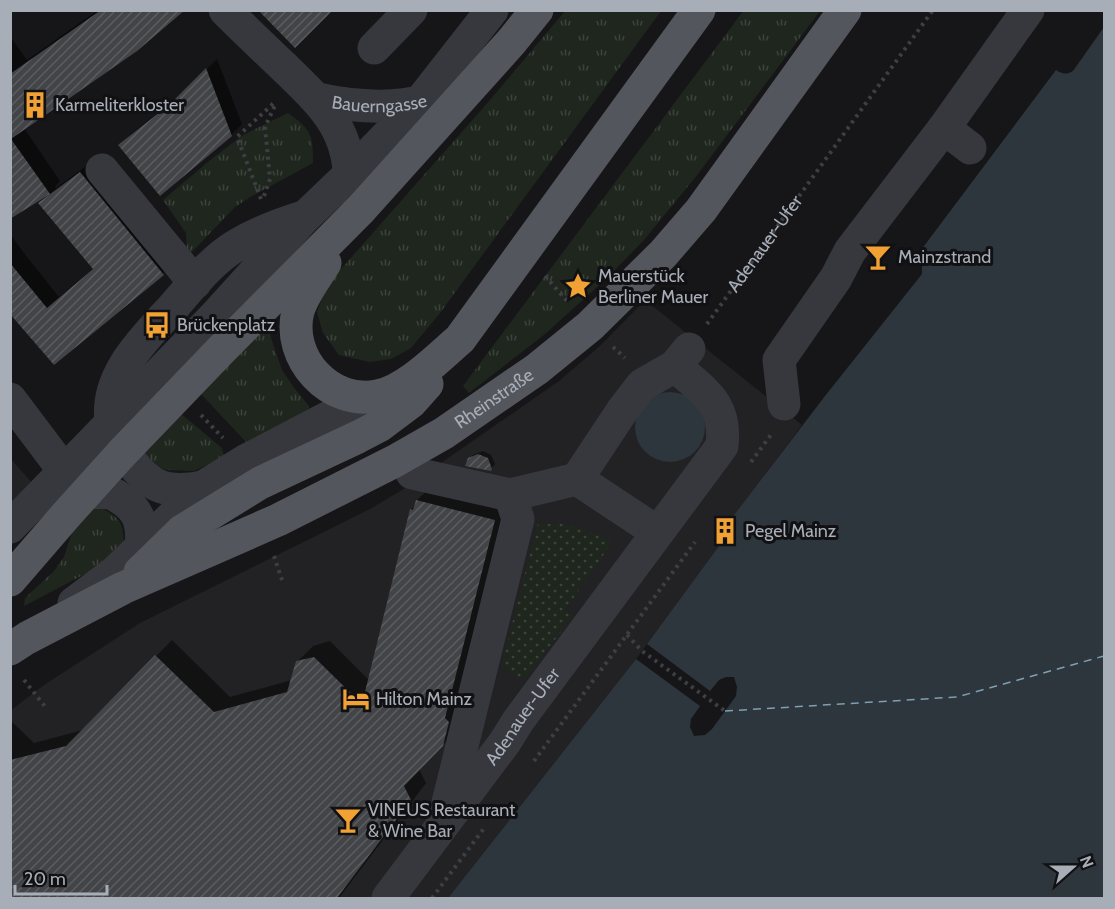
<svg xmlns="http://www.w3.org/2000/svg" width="1115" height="909" font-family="Cabin,sans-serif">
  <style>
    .built { fill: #222225 }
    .grass { fill: url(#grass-tufts) }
    .garden { fill: url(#garden-dots) }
    .water { fill: #2c363c }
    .pier { fill: #161618 }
    .shadow { fill: #0007 }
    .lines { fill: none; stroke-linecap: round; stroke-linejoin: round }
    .ferry { stroke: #7f9fb3; stroke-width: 1.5; stroke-dasharray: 8 6; stroke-linecap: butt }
    .building { fill: url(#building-hatch) }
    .path { stroke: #3d3f44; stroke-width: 4; stroke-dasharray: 3 4.5; stroke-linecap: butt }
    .minor { stroke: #37383d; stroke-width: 33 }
    .major { stroke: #53565c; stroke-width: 33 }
    .labels { text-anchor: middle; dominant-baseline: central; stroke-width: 6; stroke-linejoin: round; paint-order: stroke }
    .street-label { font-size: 18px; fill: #a8aeb8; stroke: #111113 }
    .poi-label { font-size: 18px; fill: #a8aeb8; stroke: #111113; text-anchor: start }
  </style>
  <defs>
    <pattern id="grass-tufts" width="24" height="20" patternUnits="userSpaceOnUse" patternTransform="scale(1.5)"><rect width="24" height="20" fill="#1e261e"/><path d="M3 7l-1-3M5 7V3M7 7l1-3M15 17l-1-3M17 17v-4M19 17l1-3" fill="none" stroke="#3c433d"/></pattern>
    <pattern id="garden-dots" width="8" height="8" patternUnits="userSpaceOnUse" patternTransform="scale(1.5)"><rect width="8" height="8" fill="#1e261e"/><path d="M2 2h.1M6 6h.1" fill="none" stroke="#3c433d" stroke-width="1.8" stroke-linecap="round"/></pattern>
    <pattern id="building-hatch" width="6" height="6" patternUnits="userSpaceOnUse" patternTransform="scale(1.5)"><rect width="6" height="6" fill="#424448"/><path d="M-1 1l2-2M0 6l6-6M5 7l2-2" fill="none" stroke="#5a5c60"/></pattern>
  </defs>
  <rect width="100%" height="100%" fill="#161618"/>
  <g class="built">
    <polygon points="645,300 802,425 729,523 735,529 726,541 724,539 636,659 448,898 11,898 11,710 44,685 140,623 370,509 402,490 559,381 601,345"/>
    <polygon points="10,458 41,493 10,524"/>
  </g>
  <g class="grass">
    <polygon points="744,10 820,11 698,174 644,240 607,278 545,334 469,393 463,386"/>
    <polygon points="565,11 661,11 440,313 411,348 391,359 370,362 339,355 323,333 317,312 327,285 490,100"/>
    <path d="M288 113C312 130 313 135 313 163L252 196 235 207 189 255 187 253 186 233 163 200 209 161 243 135Z"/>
    <polygon points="268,318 271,338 282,370 295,389 309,406 310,414 246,442 201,394"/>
    <polygon points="180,413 222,448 224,457 194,471 166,470 149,463 140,450"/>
    <path d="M101 508C120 518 123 522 124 543L106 563 24 606 25 598 54 571 64 557 76 519 87 510Z"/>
  </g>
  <polygon class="garden" points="538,524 562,524 578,527 613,541 565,610 573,616 524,680 501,666"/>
  <g class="water">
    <path d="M1104 27V898H448L636 659 724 539 727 541 735 529 728 523 825 396 922 274V264L918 254 1056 70C1062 74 1066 75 1073 71Z"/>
    <circle cx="670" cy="427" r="35"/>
  </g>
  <polygon class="pier" points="647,644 710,691 719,680 726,677 734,677 737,687 736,696 712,729 705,735 694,736 690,727 691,719 700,706 636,659"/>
  <g class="shadow">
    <polygon points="98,10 182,10 24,128 60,181 55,187 56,188 93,161 175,262 163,273 54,363 10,311 10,234 27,257 59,297 94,268 40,203 47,195 10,218 10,36 27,60"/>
    <polygon points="217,59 242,124 231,135 120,145 131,134 183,93"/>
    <polygon points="483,451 491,455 495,464 490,470 469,459 473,455"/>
    <polygon points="433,485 510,504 458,729 419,769 426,783 339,898 10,898 10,720 34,743 83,730 172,640 230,697 292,680 297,662 313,646 330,641 369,680 411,510 416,505 417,500"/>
  </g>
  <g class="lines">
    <polyline class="ferry" points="725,711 957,697 1104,656"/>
  </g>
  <g class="building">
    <polygon points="101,10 185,10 137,51 11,139 50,194 10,219 10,74"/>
    <polygon points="258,10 333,10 295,48"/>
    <polygon points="206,68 232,136 160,196 118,145 170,104"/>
    <polygon points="80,172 164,275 54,365 10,314 10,263 47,308 93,269 38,203"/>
    <polygon points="478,454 488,458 492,469 491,471 465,466 468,458"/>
    <polygon points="416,500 495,520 445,718 449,722 443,746 404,786 411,800 337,898 10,898 10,760 66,746 155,655 214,712 287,692 296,661 314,657 362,704 410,509 413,510"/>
  </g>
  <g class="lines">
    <g class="path">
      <polyline points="264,196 270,179 265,127 276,103"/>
      <polyline points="261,199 237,137 275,102"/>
      <polyline points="545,276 568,302"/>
      <path id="s1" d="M707 324 933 10"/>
      <polyline points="613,347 625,358"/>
      <polyline points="201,415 223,438"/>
      <polyline points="751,462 773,432"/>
      <polyline points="274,556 282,580"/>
      <polyline points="627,635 642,651 725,711"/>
      <polyline points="24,680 47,709"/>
      <polyline points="534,761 695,542"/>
      <polyline points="432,898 485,827"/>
    </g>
    <g class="minor">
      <path d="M225 10C245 30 265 49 285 68 325 107 351 130 350 189"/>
      <polyline points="374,48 411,10"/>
      <path id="s2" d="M317 99C354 107 391 110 428 100"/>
      <polyline points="944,128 970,148"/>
      <polyline points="102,170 195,283"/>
      <path d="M10 399 65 472 86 492C93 493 103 492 110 493 115 494 119 498 123 500 141 512 143 528 141 548"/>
      <polyline points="784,404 779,360 836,278 850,251 944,128 1028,10"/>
      <polyline points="412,473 510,495 577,479 657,532"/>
      <polyline points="577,479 622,411 642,385 675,366"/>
      <path d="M203 487C169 493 153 490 131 462 123 452 112 434 111 421 105 374 146 337 175 305 193 284 213 259 237 245 257 233 278 225 300 218"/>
      <polyline points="10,527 214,317 305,217 350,174 420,102 492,10"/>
      <polyline points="74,603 114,573 203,487 245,461 335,414 378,396"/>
      <polyline points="446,811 518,519 510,495"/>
      <path id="s3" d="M388 898 505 742 518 721 722 446C727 403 704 392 675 366L689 349"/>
    </g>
    <g class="major">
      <path d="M325 263C315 279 303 294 298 311 286 358 330 406 378 396 407 390 438 358 460 339L699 10"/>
      <polyline points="140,572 182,531 260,483 358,437 379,426 411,402 427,384"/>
      <polyline points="10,580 67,514 123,452 222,349 361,209 512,41 537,10"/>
      <path id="s4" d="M10 649 27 638 123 588 278 520 395 461 444 433 537 369 590 326 663 254 701 210 845 10"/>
    </g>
  </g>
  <defs>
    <symbol id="building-bare" viewBox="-9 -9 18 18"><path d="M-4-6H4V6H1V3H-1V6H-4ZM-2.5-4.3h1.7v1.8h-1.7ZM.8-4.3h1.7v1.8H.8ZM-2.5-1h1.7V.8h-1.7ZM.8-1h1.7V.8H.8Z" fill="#f2a234" stroke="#111113" stroke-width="2.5" paint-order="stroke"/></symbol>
    <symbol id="bar-bare" viewBox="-9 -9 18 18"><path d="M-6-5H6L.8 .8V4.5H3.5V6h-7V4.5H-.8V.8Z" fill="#f2a234" stroke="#111113" stroke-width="2.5" paint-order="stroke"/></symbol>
    <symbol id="sight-bare" viewBox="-9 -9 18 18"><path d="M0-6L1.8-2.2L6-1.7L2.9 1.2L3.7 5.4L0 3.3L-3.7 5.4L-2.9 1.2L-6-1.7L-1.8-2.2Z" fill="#f2a234" stroke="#111113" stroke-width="2.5" paint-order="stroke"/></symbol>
    <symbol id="bus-bare" viewBox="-9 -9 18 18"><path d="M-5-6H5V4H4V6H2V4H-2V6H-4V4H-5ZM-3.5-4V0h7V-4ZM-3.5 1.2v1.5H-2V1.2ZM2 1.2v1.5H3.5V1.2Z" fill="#f2a234" stroke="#111113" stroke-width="2.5" paint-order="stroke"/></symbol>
    <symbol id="hotel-bare" viewBox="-9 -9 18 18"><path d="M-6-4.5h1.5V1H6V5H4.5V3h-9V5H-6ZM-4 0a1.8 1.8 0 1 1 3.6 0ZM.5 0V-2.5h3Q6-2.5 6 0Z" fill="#f2a234" stroke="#111113" stroke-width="2.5" paint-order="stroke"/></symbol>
  </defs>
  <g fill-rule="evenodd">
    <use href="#building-bare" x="16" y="86" width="38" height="38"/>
    <use href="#bar-bare" x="859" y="238" width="38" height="38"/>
    <use href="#sight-bare" x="559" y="267" width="38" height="38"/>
    <use href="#bus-bare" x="138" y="306" width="38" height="38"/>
    <use href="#building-bare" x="706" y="512" width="38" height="38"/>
    <use href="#hotel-bare" x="337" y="680" width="38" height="38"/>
    <use href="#bar-bare" x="329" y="801" width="38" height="38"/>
  </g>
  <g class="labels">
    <g class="street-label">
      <text stroke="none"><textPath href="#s2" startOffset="63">Bauerngasse</textPath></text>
      <text stroke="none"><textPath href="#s1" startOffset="99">Adenauer-Ufer</textPath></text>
      <text stroke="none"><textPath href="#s4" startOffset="546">Rheinstraße</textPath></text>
      <text stroke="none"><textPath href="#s3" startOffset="226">Adenauer-Ufer</textPath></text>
    </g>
    <g class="poi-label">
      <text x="55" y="105">Karmeliterkloster</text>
      <text x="898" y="257">Mainzstrand</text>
      <text x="598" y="276">Mauerstück<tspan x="598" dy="21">Berliner Mauer</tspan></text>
      <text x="177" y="325">Brückenplatz</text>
      <text x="745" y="531">Pegel Mainz</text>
      <text x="376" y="699">Hilton Mainz</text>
      <text x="368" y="810">VINEUS Restaurant<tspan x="368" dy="21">&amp; Wine Bar</tspan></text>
    </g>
  </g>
  <rect width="1115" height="909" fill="none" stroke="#a8aeb8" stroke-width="24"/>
  <g transform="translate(1073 867) rotate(69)" stroke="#111113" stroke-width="4.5" paint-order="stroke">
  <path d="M0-4.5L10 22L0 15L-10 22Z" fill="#a8aeb8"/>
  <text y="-9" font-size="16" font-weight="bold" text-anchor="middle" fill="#a8aeb8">N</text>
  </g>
  <path d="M15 885v9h92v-9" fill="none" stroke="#a8aeb8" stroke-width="3"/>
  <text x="24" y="885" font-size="18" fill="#a8aeb8" stroke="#111113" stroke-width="4.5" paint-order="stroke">20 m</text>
</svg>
